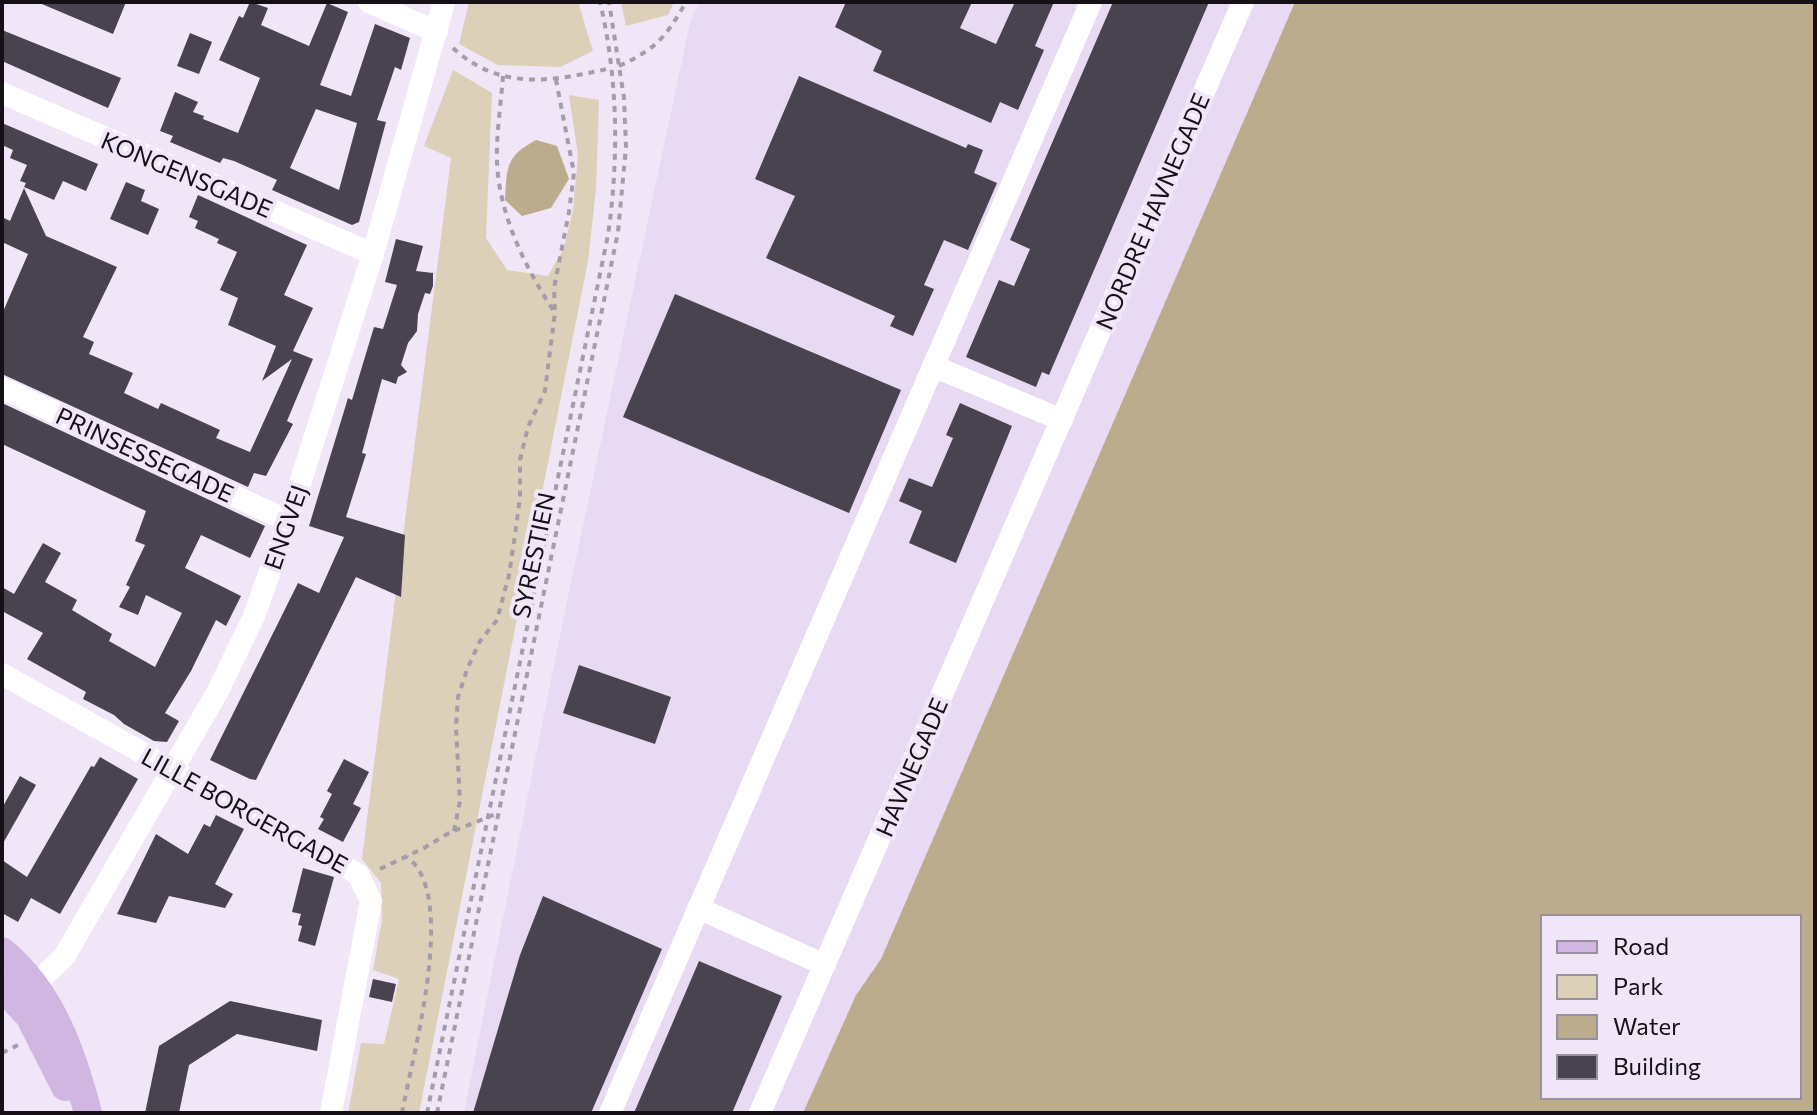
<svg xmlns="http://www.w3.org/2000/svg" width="1817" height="1115" font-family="Commissioner,sans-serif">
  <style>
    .built { fill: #e8daf2 }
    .green { fill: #dcd0b8 }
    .water { fill: #bbac8d; fill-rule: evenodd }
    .building { fill: #49424f; fill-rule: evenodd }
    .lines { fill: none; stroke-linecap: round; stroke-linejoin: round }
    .path { stroke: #a49ca9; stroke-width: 4; stroke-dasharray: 6 6; stroke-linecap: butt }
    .minor { stroke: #fff; stroke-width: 22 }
    .major { stroke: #d0b6e1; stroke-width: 28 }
    .labels { text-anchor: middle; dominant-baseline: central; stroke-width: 8; stroke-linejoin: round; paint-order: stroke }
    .street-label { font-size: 24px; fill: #141016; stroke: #f0e6f7 }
  </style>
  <rect width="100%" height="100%" fill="#f0e6f7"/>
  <polygon class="built" points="699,2 1295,2 881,959 856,995 803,1113 464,1113 563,620 690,23"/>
  <g class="green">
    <polygon points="469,2 578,2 593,51 560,67 498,65 459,44"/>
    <polygon points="621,2 674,2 668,15 626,26"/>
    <polygon points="453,70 492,93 486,238 507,270 548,276 564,248 573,210 578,155 569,95 599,100 596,190 588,261 419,1113 348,1113 361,1043 384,1044 399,979 373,970 382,920 381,883 362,859 451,158 424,146"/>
  </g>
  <g class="water">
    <path d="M1295 2H1815V1113H803L856 995 881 959ZM1543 917H1799V1097H1543Z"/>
    <path d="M536 140 557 146 569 179 551 208 522 216 505 200C507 167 505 157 536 140Z"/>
  </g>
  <g class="building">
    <polygon points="37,2 126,2 113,34"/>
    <path d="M250 2 268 8 261 25 309 46 327 3 348 12 320 85 351 96 375 24 410 38 401 70 395 67 377 120 386 122 359 222 352 225 272 190 277 180 234 161 223 158 220 163 170 142 173 136 160 131 175 92 198 102 193 112 204 116 203 119 238 133 260 78 219 60 239 16 243 18ZM316 109 357 123 339 190 290 168Z"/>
    <polygon points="846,2 972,2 960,28 996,44 1015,2 1054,2 1035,46 1044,50 1018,110 1000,102 991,123 873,71 882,51 835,27"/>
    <polygon points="1113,2 1209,2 1049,375 1042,372 1036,387 966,357 999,280 1014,286 1030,249 1010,240"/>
    <polygon points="2,30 121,78 108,108 2,61"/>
    <polygon points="190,33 212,42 199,74 177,66"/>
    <polygon points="799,76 966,148 968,144 983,150 974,173 997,183 968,250 944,240 924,285 934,289 913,336 890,326 895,316 766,258 795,196 755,179"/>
    <polygon points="2,123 98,164 86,191 63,181 54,200 24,187 26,183 20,181 27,165 10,158 13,150 2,145"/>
    <polygon points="126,182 145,190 141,201 159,209 148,235 110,219"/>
    <polygon points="24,188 46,236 117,267 83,337 94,342 89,354 133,373 124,393 158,409 161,403 220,430 216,438 250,452 292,359 262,381 276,346 228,325 238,298 220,290 237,252 217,243 219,239 195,228 198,221 189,217 198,195 307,245 284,295 313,308 293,351 313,359 287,421 293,424 266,476 254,473 248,487 2,374 2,314 28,254 2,242 2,217 10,221"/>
    <polygon points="396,239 423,246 416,271 433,273 433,286 430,294 425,293 418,314 417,331 408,343 401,365 407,372 398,377 396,384 382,379 362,453 366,454 346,517 405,535 401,597 356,577 256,780 250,779 210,760 298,583 319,593 344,537 309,526 348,398 352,400 374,327 383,329 397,285 385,282"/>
    <polygon points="675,294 901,390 849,513 623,417"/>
    <polygon points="2,403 265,526 250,558 201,535 185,568 241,596 226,626 216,620 191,671 165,713 179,721 167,742 154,741 124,724 114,715 83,699 86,692 27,659 43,633 2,611 2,587 14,594 43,543 61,553 45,582 77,600 72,610 112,634 109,641 155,667 182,613 146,595 138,615 119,607 130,587 126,585 145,545 135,541 146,511 2,444"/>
    <polygon points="960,403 1012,426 956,563 909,543 922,511 899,501 909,478 932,487 953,438 946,435"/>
    <polygon points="579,665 671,697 655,744 563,713"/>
    <polygon points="100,757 138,779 60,914 31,898 18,922 2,913 2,860 27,877 91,766 94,767"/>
    <polygon points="344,759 369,772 353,804 361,808 343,842 318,829 324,819 320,817 332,794 327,791"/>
    <polygon points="20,776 36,785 2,845 2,808"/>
    <polygon points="216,815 244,829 215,884 233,894 225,908 169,896 156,923 117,914 156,834 188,854 204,824 210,827"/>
    <polygon points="303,868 334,877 315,946 298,941 302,926 298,925 301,914 292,912"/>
    <polygon points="543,896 662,949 591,1113 473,1113 520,955"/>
    <polygon points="699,961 782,996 732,1113 634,1113"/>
    <polygon points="373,979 396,984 392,1002 369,997"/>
    <polygon points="230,1001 322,1020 317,1051 237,1034 189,1065 179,1113 145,1113 159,1046"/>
  </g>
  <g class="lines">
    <g class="path">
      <path d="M453 48C501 92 554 81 611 68"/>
      <path d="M619 66C656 49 666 37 686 2"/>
      <path d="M503 76C501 104 496 134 497 162 499 214 525 267 553 310"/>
      <polyline points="454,831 460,801 456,728 458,697 468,667 480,641 497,620 509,575 515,535 520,497 520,460 528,427 545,391 555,312 554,288 569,212 574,173 556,80"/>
      <polyline points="380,869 424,848 449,833 498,813"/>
      <polyline points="2,1053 18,1045"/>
      <path d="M402 1113C412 1057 459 894 407 857"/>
      <path d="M427 1113 608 235C619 158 618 78 600 2"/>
      <polyline points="437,1113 618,232 626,147 624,98 609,2"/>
    </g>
    <g class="minor">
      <polyline points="369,2 437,32"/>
      <polyline points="2,93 373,254"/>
      <polyline points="933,366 1062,420"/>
      <polyline points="2,388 288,521"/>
      <polyline points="2,674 358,874 371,901 331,1113"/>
      <polyline points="698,908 825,965"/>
      <polyline points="23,996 64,957 218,691 254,616 288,521 373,254 444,2"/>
      <polyline points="610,1113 1091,2"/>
      <polyline points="760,1113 1243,2"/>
    </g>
    <g class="major">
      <path d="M2 951C52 992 72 1053 88 1113"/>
      <polyline points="2,987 29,1016 65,1087"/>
    </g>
  </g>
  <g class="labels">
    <g class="street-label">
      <text transform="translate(187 174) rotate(23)">KONGENSGADE</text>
      <text transform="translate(1152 211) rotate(-67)">NORDRE HAVNEGADE</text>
      <text transform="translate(145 454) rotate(25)">PRINSESSEGADE</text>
      <text transform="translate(285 527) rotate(-71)">ENGVEJ</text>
      <text transform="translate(533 555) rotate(-78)">SYRESTIEN</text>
      <text transform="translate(911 767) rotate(-67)">HAVNEGADE</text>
      <text transform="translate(245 810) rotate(29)">LILLE BORGERGADE</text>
    </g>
  </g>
  <rect width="1817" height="1115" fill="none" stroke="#141016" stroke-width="8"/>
  <rect x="1541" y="915" width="260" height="184" fill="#f0e6f7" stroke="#98909d" stroke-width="2"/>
  <rect x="1557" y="941" width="40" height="12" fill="#d0b6e1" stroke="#98909d" stroke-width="2"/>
  <text x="1613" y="955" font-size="24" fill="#141016">Road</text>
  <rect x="1557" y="975" width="40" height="24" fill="#dcd0b8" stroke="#98909d" stroke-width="2"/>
  <text x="1613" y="995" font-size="24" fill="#141016">Park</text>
  <rect x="1557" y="1015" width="40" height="24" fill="#bbac8d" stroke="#98909d" stroke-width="2"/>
  <text x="1613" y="1035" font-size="24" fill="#141016">Water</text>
  <rect x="1557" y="1055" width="40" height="24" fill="#49424f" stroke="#98909d" stroke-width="2"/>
  <text x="1613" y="1075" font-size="24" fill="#141016">Building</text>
</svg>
